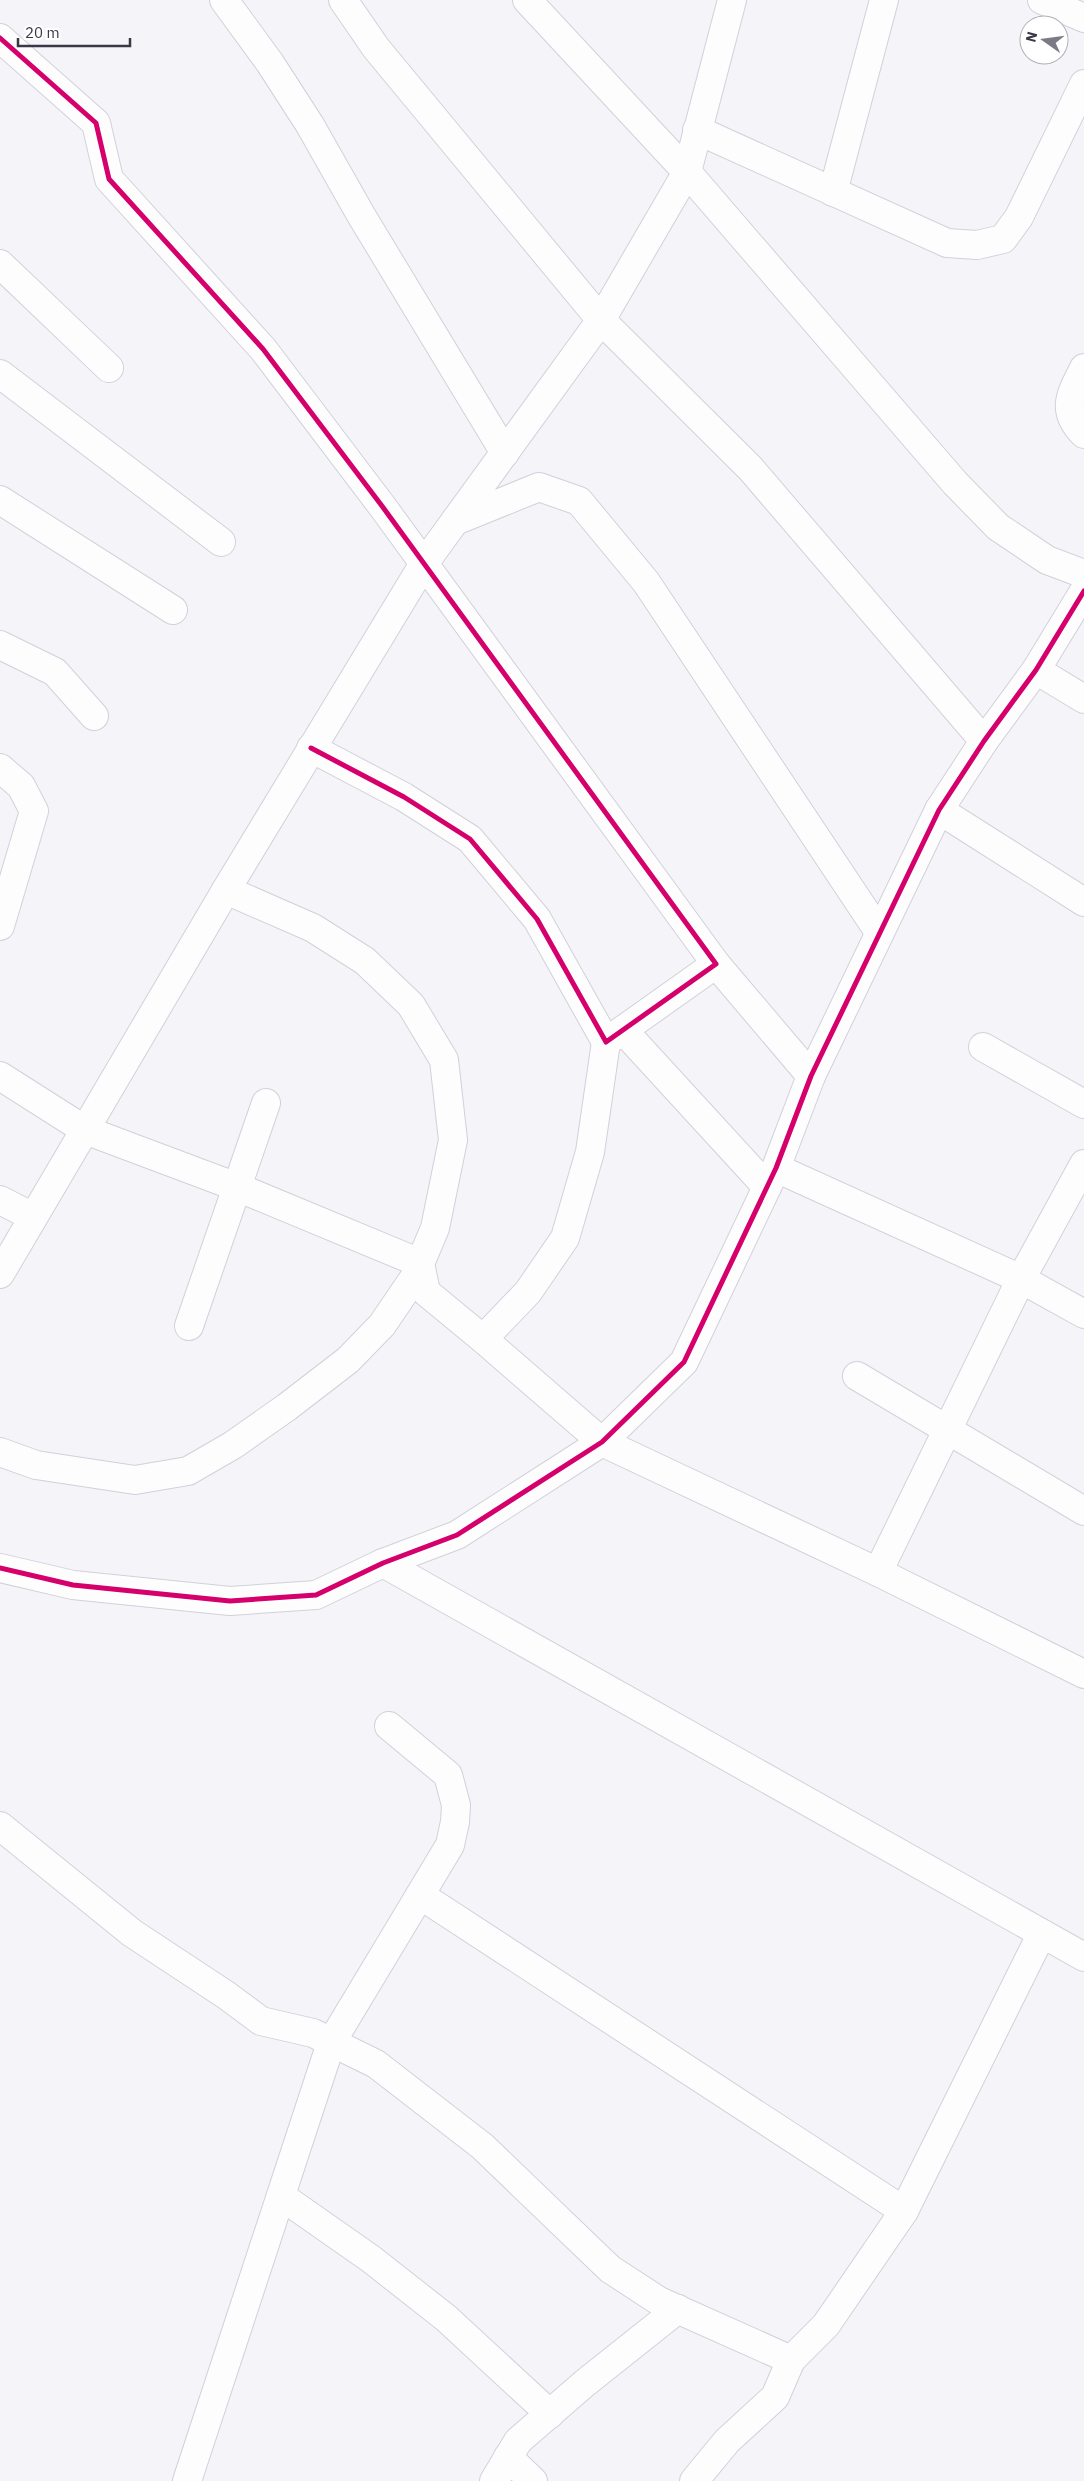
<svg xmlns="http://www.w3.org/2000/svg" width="1084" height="2481" font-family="'IBM Plex Sans',sans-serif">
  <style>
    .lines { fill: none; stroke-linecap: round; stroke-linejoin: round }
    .street-casing { stroke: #d2d0da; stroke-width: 30 }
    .street { stroke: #fefdfe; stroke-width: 28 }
    .cycleway-casing { stroke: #fff; stroke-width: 8 }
    .cycleway { stroke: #d6006c; stroke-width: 5 }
  </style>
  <rect width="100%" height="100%" fill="#f5f4f9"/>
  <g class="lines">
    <defs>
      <g id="street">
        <polyline points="224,0 270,63 310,125 361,215 505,453"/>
        <polyline points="343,0 376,48 601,320 750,468 984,741"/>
        <polyline points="527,0 687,172 955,483 998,527 1047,560 1084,574"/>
        <polyline points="1042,0 1084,18"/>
        <polyline points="0,38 96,123 109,179 263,349 382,506 716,964 606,1042 537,919 470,839 404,797 311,748"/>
        <polyline points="697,130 947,243 977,245 1003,239 1019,217 1084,84"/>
        <polyline points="833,192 884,0"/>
        <polyline points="0,264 109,368"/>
        <path d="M1084 368C1071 394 1060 410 1084 434"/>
        <polyline points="0,374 221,542"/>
        <polyline points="0,500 173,610"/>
        <polyline points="455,521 539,487 579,501 646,582 879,932"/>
        <polyline points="0,645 55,672 94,716"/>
        <polyline points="1036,670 1084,699"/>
        <polyline points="0,768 21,786 34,811 0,926"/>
        <polyline points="939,810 1084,902"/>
        <polyline points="716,964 811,1076"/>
        <polyline points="623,1030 767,1187"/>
        <polyline points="983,1047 1084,1104"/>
        <polyline points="0,1076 85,1130 237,1187 420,1263 426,1292 483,1339 602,1442 878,1572 1084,1674"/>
        <polyline points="776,1168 1021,1279 1084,1314"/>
        <polyline points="0,1200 33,1217"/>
        <polyline points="0,1274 226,890 423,565 601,320 687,172 732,0"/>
        <polyline points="189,1326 266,1103"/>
        <polyline points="483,1339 528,1292 565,1238 590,1152 606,1042"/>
        <polyline points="857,1376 1084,1511"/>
        <polyline points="0,1452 36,1465 135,1480 188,1471 233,1445 287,1407 348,1360 382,1325 414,1278 435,1228 453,1140 444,1060 411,1005 365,961 313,928 226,890"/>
        <polyline points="383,1563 1084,1957"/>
        <polyline points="0,1568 73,1585 230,1601 316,1595 383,1563 457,1535 602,1442 684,1362 776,1168 811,1076 939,810 984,741 1036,670 1084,591"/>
        <polyline points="878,1572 1021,1279 1084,1164"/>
        <polyline points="389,1726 448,1775 456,1805 455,1822 450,1845 420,1895"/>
        <polyline points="0,1826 132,1933 226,1995 261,2021 313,2033 376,2064 482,2146 610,2269 659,2301 791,2360"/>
        <polyline points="281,2196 371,2259 446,2318 550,2414"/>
        <polyline points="508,2457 533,2481"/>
        <polyline points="187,2481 331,2043 420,1895 904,2211"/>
        <polyline points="494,2481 518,2441 585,2383 678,2309"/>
        <polyline points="694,2481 727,2441 775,2397 791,2360 826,2325 904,2211 1041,1935"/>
      </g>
    </defs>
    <use href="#street" class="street-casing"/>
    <use href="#street" class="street"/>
    <defs>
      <g id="cycleway">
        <polyline points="0,38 96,123 109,179 263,349 382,506 716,964 606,1042 537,919 470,839 404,797 311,748"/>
        <polyline points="0,1568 73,1585 230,1601 316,1595 383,1563 457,1535 602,1442 684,1362 776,1168 811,1076 939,810 984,741 1036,670 1084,591"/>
      </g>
    </defs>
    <use href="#cycleway" class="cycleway-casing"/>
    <use href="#cycleway" class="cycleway"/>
  </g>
  <g transform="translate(1044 40) rotate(284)"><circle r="24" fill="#ffffff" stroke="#b1afb5"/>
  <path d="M0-4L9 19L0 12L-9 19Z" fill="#7c7a85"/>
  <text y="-8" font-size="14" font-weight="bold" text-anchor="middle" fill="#3b3846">N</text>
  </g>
  <path d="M18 38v8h112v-8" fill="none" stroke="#3b3846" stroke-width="2.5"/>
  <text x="25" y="38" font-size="15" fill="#3b3846" stroke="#ffffff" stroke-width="4" paint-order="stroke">20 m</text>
</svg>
